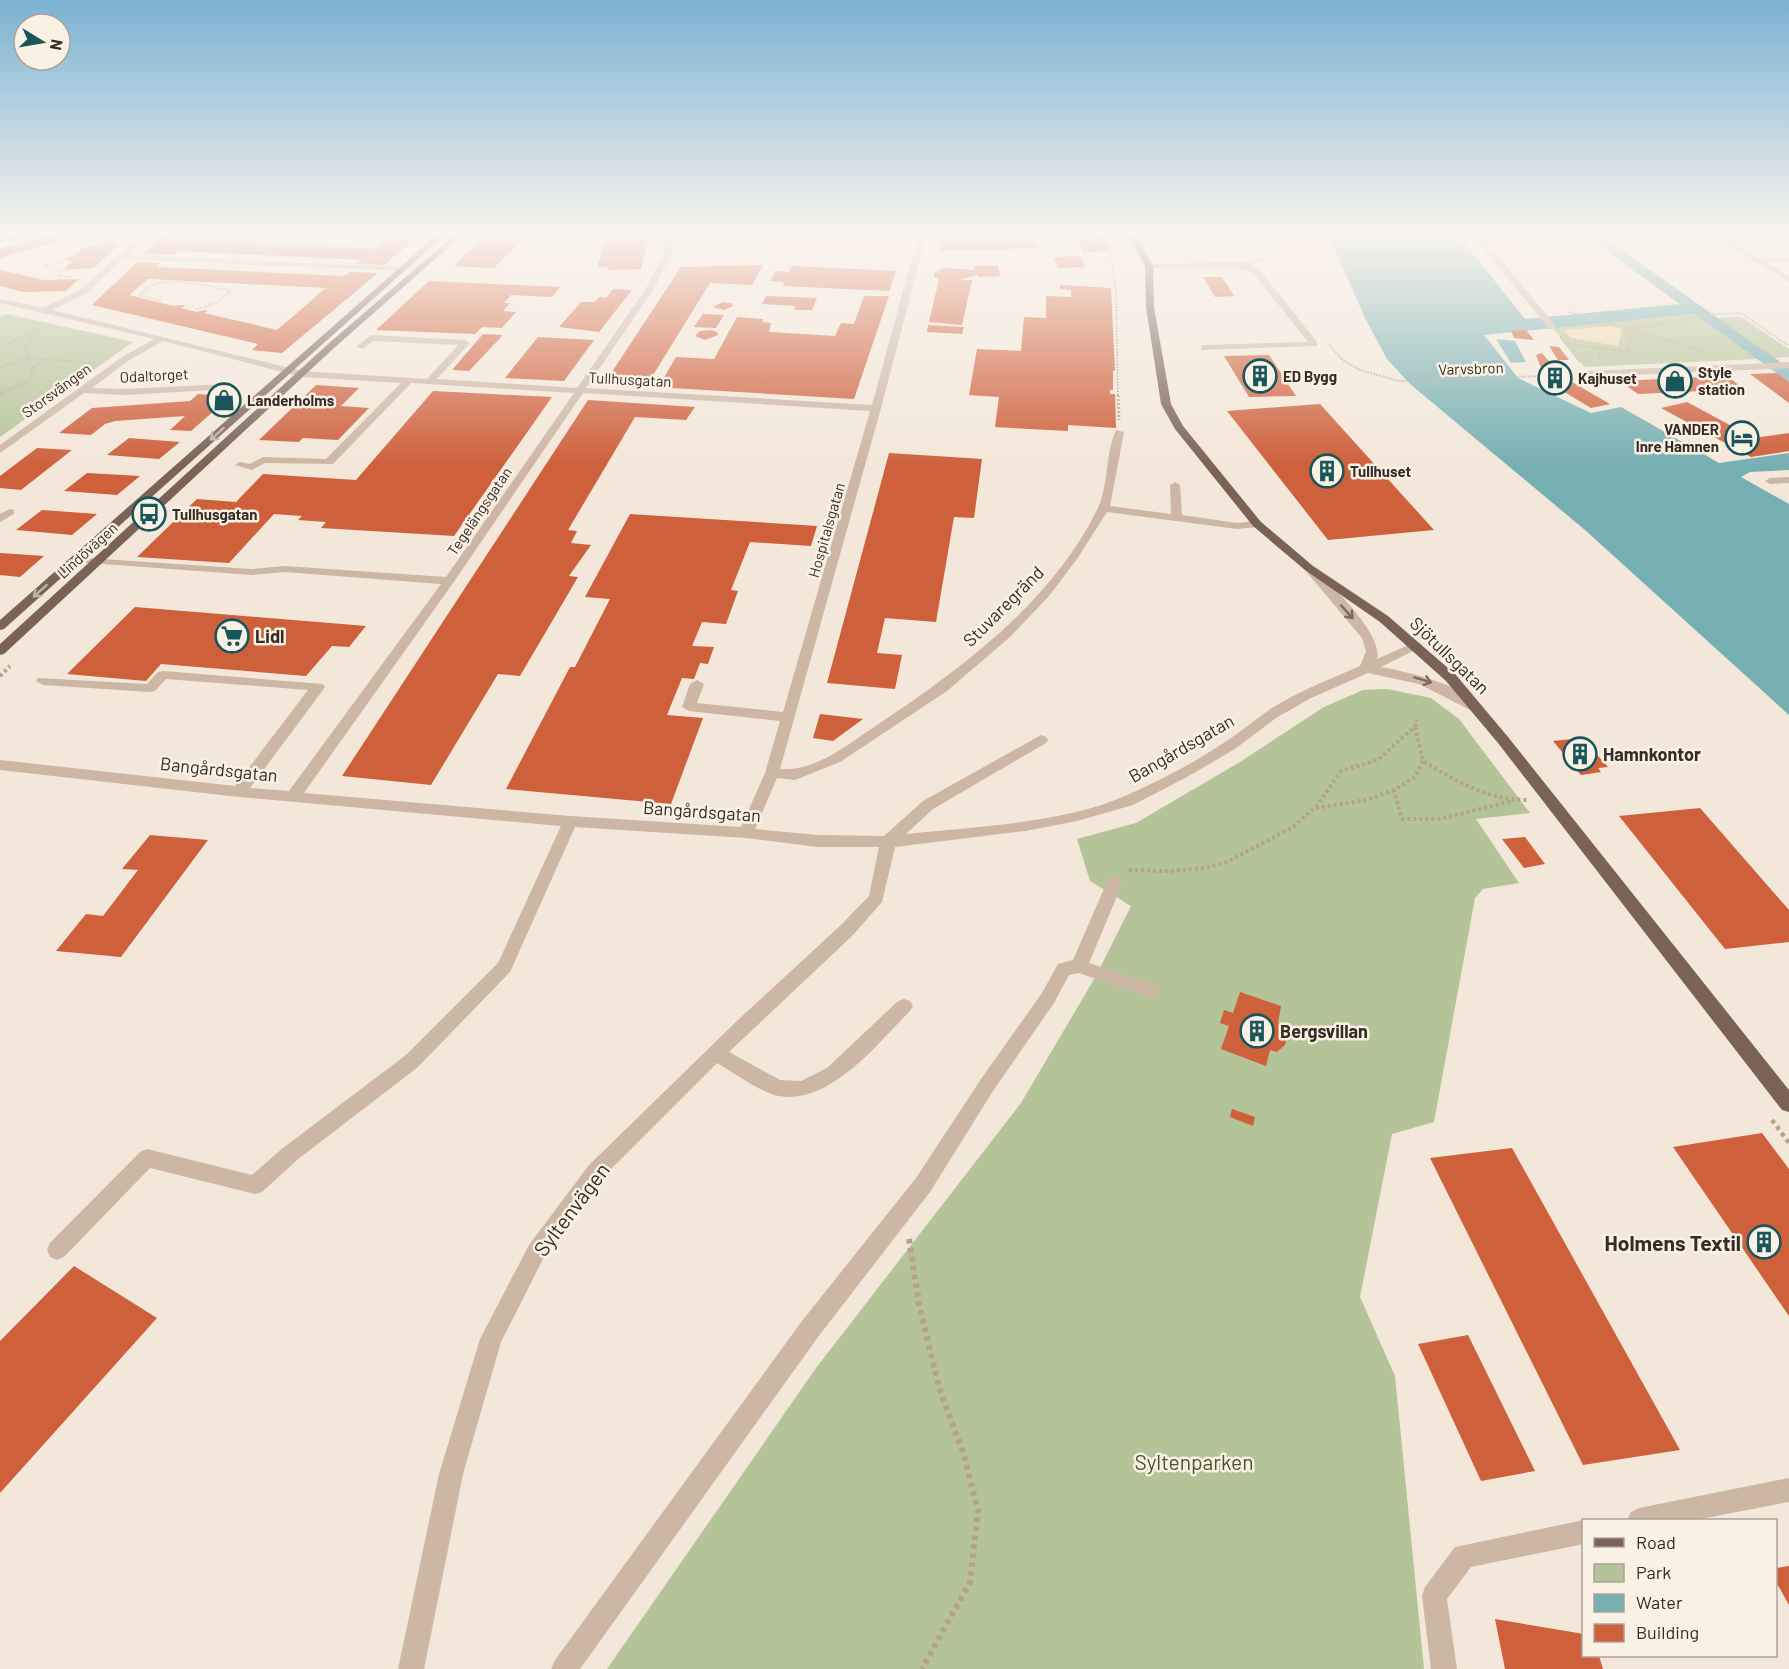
<svg xmlns="http://www.w3.org/2000/svg" width="1789" height="1669" font-family="Barlow,sans-serif">
  <style>
    .green { fill: #b4c398 }
    .sand { fill: #f1daad }
    .water { fill: #76afb2 }
    .building { fill: #ce603c; fill-rule: evenodd }
    .lines { fill: none; stroke-linecap: round; stroke-linejoin: round }
    .path-far4 { stroke: #b8a08e; stroke-width: 2; stroke-dasharray: 1.5 1.5; stroke-linecap: butt }
    .path-far3 { stroke: #b8a08e; stroke-width: 3; stroke-dasharray: 2 2; stroke-linecap: butt }
    .path-far2 { stroke: #b8a08e; stroke-width: 4; stroke-dasharray: 3 3; stroke-linecap: butt }
    .path-far1 { stroke: #b8a08e; stroke-width: 4.5; stroke-dasharray: 4 4; stroke-linecap: butt }
    .path { stroke: #b8a08e; stroke-width: 6; stroke-dasharray: 4.5 4.5; stroke-linecap: butt }
    .minor { fill: #ccb6a4; fill-rule: evenodd }
    .major { fill: #7a6256; fill-rule: evenodd }
    .tram { stroke: #372b26; stroke-width: 1.5 }
    .oneway { stroke: #c0b1a5 }
    .oneway2 { stroke: #7a6a5f }
    .labels { text-anchor: middle; dominant-baseline: central; stroke-width: 5; stroke-linejoin: round; paint-order: stroke }
    .far-street-label { font-size: 15px; fill: #372b26; stroke: #faf1e5 }
    .far-poi-label { font-size: 15px; font-weight: bold; fill: #372b26; stroke: #faf1e5; text-anchor: start }
    .street-label { font-size: 18px; fill: #372b26; stroke: #faf1e5 }
    .poi-label { font-size: 18px; font-weight: bold; fill: #372b26; stroke: #faf1e5; text-anchor: start }
    .near-street-label { font-size: 21px; fill: #372b26; stroke: #faf1e5 }
    .near-poi-label { font-size: 21px; font-weight: bold; fill: #372b26; stroke: #faf1e5; text-anchor: end }
    .near-park-label { font-size: 21px; fill: #455628; stroke: #faf1e5 }
  </style>
  <rect width="100%" height="100%" fill="#f3e7d9"/>
  <g class="green">
    <polygon points="7,314 133,342 0,437 0,317"/>
    <polygon points="1694,314 1757,359 1584,367 1552,327"/>
    <polygon points="1741,317 1789,349 1789,357 1774,358 1718,318"/>
    <polygon points="1387,689 1431,698 1459,719 1530,813 1476,819 1519,883 1483,889 1475,898 1434,1122 1392,1134 1360,1297 1395,1376 1424,1669 607,1669 816,1368 1021,1103 1096,976 1131,906 1090,881 1077,839 1136,823 1240,762 1324,707 1363,690"/>
  </g>
  <polygon class="sand" points="1612,326 1622,329 1618,346 1571,338 1564,330"/>
  <g class="water">
    <polygon points="1327,232 1456,232 1525,319 1680,304 1580,232 1596,232 1789,368 1789,382 1694,314 1484,335 1518,378 1591,413 1621,407 1719,463 1789,453 1789,470 1750,472 1741,477 1789,504 1789,715 1585,530 1410,384 1387,359 1365,318"/>
    <polygon points="1496,339 1515,341 1526,362 1511,363"/>
  </g>
  <g class="building">
    <polygon points="60,232 133,232 127,237 75,237 0,258 0,249"/>
    <polygon points="167,232 193,232 181,244 190,240 375,249 395,232 423,232 384,265 357,264 362,260 178,251 174,255 144,253"/>
    <polygon points="490,232 531,232 494,268 454,266"/>
    <polygon points="608,232 650,232 641,269 607,270 608,266 597,267"/>
    <polygon points="943,232 1032,232 1039,248 939,251"/>
    <polygon points="1073,232 1100,232 1111,251 1083,252"/>
    <polygon points="106,241 119,241 113,245 119,245 93,268 63,270 72,261 63,259 74,255 85,246 99,246"/>
    <polygon points="1080,256 1085,267 1058,268 1053,257"/>
    <path d="M137 262 160 263 156 267 343 276 350 272 378 273 282 353 252 350 258 344 92 305ZM148 279 326 288 277 330 204 313 208 311 205 310 197 312 181 308 185 306 183 305 173 306 129 295Z"/>
    <polygon points="763,265 752,285 710,283 650,380 662,381 676,357 714,359 737,317 763,319 763,322 771,323 769,332 835,336 841,323 854,324 864,296 889,296 854,399 604,384 681,267"/>
    <polygon points="792,266 896,271 889,291 783,286 784,282 770,281 775,271 789,272"/>
    <polygon points="974,266 998,266 1000,276 978,277 977,275 960,280 972,280 962,325 929,322 939,279 934,277 934,273 944,268 975,270"/>
    <polygon points="0,270 44,280 79,279 66,291 23,292 0,286"/>
    <polygon points="1203,277 1222,277 1234,296 1215,297"/>
    <polygon points="429,281 560,287 552,297 511,295 504,303 510,303 503,311 516,312 502,328 482,327 475,334 376,330"/>
    <polygon points="1060,285 1111,288 1115,371 1113,371 1113,390 1110,390 1110,394 1115,394 1116,428 1068,425 1068,431 995,427 999,397 969,395 977,349 1021,351 1024,317 1046,318 1046,296 1071,297 1071,290 1060,289"/>
    <polygon points="613,289 632,290 599,332 559,327 581,302 595,302 599,297 606,298"/>
    <polygon points="766,296 817,298 812,310 794,310 796,306 762,304"/>
    <polygon points="723,302 731,303 733,306 724,310 713,307"/>
    <polygon points="703,314 724,315 716,328 694,327"/>
    <polygon points="928,325 964,327 962,334 927,332"/>
    <polygon points="711,330 717,332 718,335 705,340 695,336 700,331"/>
    <polygon points="1526,330 1534,340 1514,338 1511,331"/>
    <polygon points="483,334 503,335 469,371 452,370"/>
    <polygon points="538,337 594,340 564,381 505,378"/>
    <polygon points="1549,346 1559,347 1569,360 1558,360"/>
    <polygon points="1542,353 1560,375 1610,404 1591,408 1546,381 1536,355"/>
    <polygon points="1269,355 1296,396 1249,397 1224,356"/>
    <polygon points="1777,373 1789,382 1789,403 1750,374"/>
    <polygon points="1727,376 1744,389 1638,394 1619,381"/>
    <polygon points="316,385 359,388 341,406 369,408 338,440 303,438 299,442 259,440"/>
    <polygon points="433,391 552,397 454,536 321,528 326,522 298,520 302,516 274,514 229,563 137,557 197,499 236,502 263,474 356,480"/>
    <polygon points="198,394 231,396 191,431 170,430 185,416 115,421 105,424 91,435 59,433 92,408 190,401"/>
    <polygon points="588,400 695,407 686,420 635,417 568,530 577,531 571,543 591,545 569,576 578,577 520,676 498,674 431,785 342,776"/>
    <polygon points="1687,402 1754,438 1789,433 1789,451 1751,457 1661,408"/>
    <polygon points="1320,404 1434,530 1328,540 1227,411"/>
    <polygon points="129,438 180,442 159,459 107,455"/>
    <polygon points="37,448 72,450 21,490 0,488 0,476"/>
    <polygon points="889,453 982,459 974,518 954,517 936,622 885,618 877,653 902,655 895,689 827,683"/>
    <polygon points="87,473 140,476 117,495 64,491"/>
    <polygon points="42,510 97,514 72,535 16,530"/>
    <polygon points="630,514 817,526 811,546 750,542 731,590 738,591 726,624 702,622 692,646 714,647 708,664 700,663 694,679 682,678 667,715 703,718 671,804 506,789 570,667 575,667 610,599 585,597"/>
    <polygon points="0,553 44,556 20,577 0,575"/>
    <polygon points="135,607 366,626 349,647 332,646 306,676 161,664 146,681 67,674"/>
    <polygon points="820,714 863,719 833,741 813,738"/>
    <polygon points="1582,738 1608,767 1598,768 1601,772 1581,775 1553,741"/>
    <polygon points="1700,808 1789,910 1789,942 1725,949 1619,816"/>
    <polygon points="150,835 208,840 121,957 56,951 86,914 103,916 138,870 122,869"/>
    <polygon points="1525,837 1545,864 1524,868 1502,839"/>
    <polygon points="1240,992 1281,1006 1278,1023 1285,1025 1287,1036 1285,1045 1277,1052 1270,1050 1266,1066 1221,1049 1229,1026 1220,1023 1224,1010 1233,1013"/>
    <polygon points="1232,1109 1255,1117 1253,1126 1230,1117"/>
    <polygon points="1762,1133 1789,1169 1789,1316 1673,1147"/>
    <polygon points="1512,1148 1680,1450 1583,1465 1430,1158"/>
    <polygon points="74,1266 157,1318 0,1493 0,1341"/>
    <polygon points="1468,1335 1535,1471 1481,1481 1418,1344"/>
    <polygon points="1789,1566 1789,1605 1776,1582 1776,1568"/>
    <polygon points="1495,1619 1584,1634 1584,1656 1599,1656 1603,1669 1505,1669"/>
  </g>
  <g class="lines">
    <g class="path-far4">
      <polyline points="206,232 197,239 373,247"/>
      <polyline points="1108,232 1116,289 1118,397"/>
      <polyline points="1258,232 1261,246"/>
      <polyline points="70,248 70,246 92,240 116,239"/>
      <polyline points="63,262 44,266 62,271 58,276 72,277"/>
      <path d="M161 301 139 295C144 291 149 286 155 284 171 279 214 285 230 291L219 302 195 310"/>
      <polyline points="1569,312 1706,352"/>
      <polyline points="1560,337 1580,362"/>
      <polyline points="1565,343 1600,348 1599,359"/>
      <polyline points="1329,345 1343,360 1360,370 1399,381 1571,375"/>
      <polyline points="0,347 46,327"/>
      <polyline points="1600,348 1627,351"/>
      <polyline points="1637,355 1627,351 1633,329 1714,314 1741,313 1789,346"/>
      <polyline points="29,358 25,351 32,337 30,335"/>
      <polyline points="0,367 29,358 90,363"/>
      <polyline points="0,394 29,381 33,368 43,360"/>
    </g>
    <polyline class="path-far3" points="1118,395 1119,420"/>
    <g class="path-far2">
      <polyline points="0,676 10,666"/>
      <path d="M1415 727 1423 761C1456 781 1487 800 1527 800"/>
      <polyline points="1423,761 1415,777 1394,790 1402,819 1439,819 1513,801"/>
      <polyline points="1316,808 1367,800 1394,790"/>
      <polyline points="1129,870 1170,871 1205,868 1227,862 1293,827 1317,806 1341,771 1378,760 1415,726 1417,720"/>
    </g>
    <polyline class="path-far1" points="1772,1120 1789,1143"/>
    <polyline class="path" points="909,1239 919,1304 940,1391 963,1452 978,1510 970,1582 922,1669"/>
    <g class="minor">
      <polygon points="29,232 42,232 0,244 0,240"/>
      <path d="M145 232H153L128 255 402 267 406 269 402 271 123 259 87 293 52 310 302 371 427 379 458 345 373 341 363 349 356 347 371 335 465 340 469 343 468 345 437 379 577 388 645 290 664 254 667 232H675L672 254 653 290 586 388 872 405 919 232H927L881 408 780 769C815 772 847 745 874 727 960 670 1050 604 1097 510 1109 486 1105 454 1116 430L1124 432 1110 506 1171 514 1170 485 1175 482 1180 485 1182 515 1237 523 1257 521 1263 524 1257 527 1237 529 1107 512 1077 559 1049 596 1010 637 947 691 840 762 795 780 777 778 755 829 818 835 884 836 923 801 1041 735 1046 737 1048 740 1046 743 933 809 906 834C971 827 1065 823 1125 796 1159 781 1194 763 1225 742 1239 733 1252 722 1266 712 1294 693 1328 680 1360 666L1366 651 1362 638 1305 570 1303 568 1309 565 1313 566C1330 585 1384 634 1377 659L1413 643 1417 642 1423 646 1381 667C1409 672 1466 686 1484 708L1482 711H1472L1419 684 1368 673 1311 698 1276 718 1235 749 1187 777 1133 805 1077 821 1025 831 895 847 882 902 853 935 729 1052 780 1080 801 1081 827 1068 898 1001 904 999 910 1001 913 1006 910 1011C877 1044 830 1105 779 1096 761 1093 733 1072 717 1063L603 1177 543 1259 501 1342 463 1474 424 1669H398L439 1474 480 1339 529 1245 589 1165 740 1018 841 925 869 896 879 847H818L746 838 575 827 510 972 418 1067 297 1160 262 1192 255 1194 150 1168 64 1257 57 1260 50 1257 47 1250 50 1243 140 1152 147 1149 252 1175 283 1148 406 1055 498 963 561 826 239 797 0 770V760L235 786 308 690 166 679 155 691 150 692 43 685 36 681 38 678 147 684 158 672 163 671 323 684 325 687 323 690 250 788 289 791 441 584 285 572 252 575 76 562 72 561V557L252 569 285 566 446 577 574 393 411 383 333 464 265 463 252 470 235 465 240 462 250 464 263 457 326 459 401 383 302 377 163 341 128 361 92 388 125 389 227 384 232 387 230 389 125 395 84 393 0 453V445L122 357 154 339 0 303V299L43 308 81 289ZM583 393 870 411 783 712 697 703 704 684 697 680 690 684 682 707 689 711 780 721 765 773 741 827 570 816 304 793 453 583Z"/>
      <polygon points="1470,232 1478,232 1555,325 1555,329 1549,329"/>
      <polygon points="1707,232 1716,232 1758,258 1789,258 1789,262 1766,262 1789,277 1789,282"/>
      <polygon points="1260,256 1267,258 1249,266 1259,269 1317,342 1317,346 1201,350 1201,346 1204,345 1308,342 1253,273 1236,267 1149,268 1145,266 1149,264 1248,262"/>
      <polygon points="1789,362 1789,368 1588,377 1583,374 1588,371"/>
      <polygon points="1789,477 1789,483 1770,484 1765,481 1770,478"/>
      <polygon points="10,509 14,510 14,514 0,522 0,514"/>
      <polygon points="1115,876 1121,878 1123,882 1089,963 1158,986 1160,991 1158,996 1152,998 1079,973 1069,975 1054,1003 993,1091 930,1192 818,1337 580,1669 551,1669 555,1660 802,1321 916,1178 981,1079 1042,993 1058,964 1073,960 1107,882 1109,878"/>
      <polygon points="1789,1478 1789,1502 1695,1520 1627,1520 1631,1512 1639,1508"/>
      <polygon points="1584,1520 1584,1544 1471,1567 1447,1599 1457,1669 1431,1669 1422,1596 1425,1587 1455,1547"/>
    </g>
    <g class="major">
      <polygon points="440,232 448,232 4,629 0,630 0,620"/>
      <polygon points="458,232 466,232 334,348 4,654 0,655 0,644 328,344"/>
      <polygon points="1126,232 1134,232 1153,266 1154,307 1171,404 1183,426 1261,522 1313,566 1388,616 1456,675 1508,737 1789,1090 1789,1112 1782,1110 1498,743 1446,681 1380,622 1305,570 1253,526 1175,429 1161,404 1146,307 1145,266"/>
    </g>
    <polyline class="tram" points="0,241 34,232"/>
  </g>
  <defs><path id="oneway-shaft" d="M-6 0H5M1.5-3L5.5 0L1.5 3" fill="none" stroke-width="1.6" stroke-linecap="round" stroke-linejoin="round" transform="scale(1.5)"/></defs>
  <g class="oneway">
    <use href="#oneway-shaft" transform="translate(217 434) rotate(138)"/>
    <use href="#oneway-shaft" transform="translate(40 591) rotate(138)"/>
  </g>
  <g class="oneway2">
    <use href="#oneway-shaft" transform="translate(1347 612) rotate(49)"/>
    <use href="#oneway-shaft" transform="translate(1423 680) rotate(17)"/>
  </g>
  <linearGradient id="sky" x2="0" y2="1"><stop stop-color="#7ab2d2"/><stop offset="0.5" stop-color="#faf4ee"/><stop offset="1" stop-color="#faf4ee" stop-opacity="0"/></linearGradient>
  <rect width="1789" height="466" fill="url(#sky)"/>
  <defs>
    <symbol id="building-ring" viewBox="-11 -11 22 22"><circle r="9.5" fill="#faf1e5" stroke="#19565b" stroke-width="1.5"/><path d="M-4-6H4V6H1V3H-1V6H-4ZM-2.5-4.3h1.7v1.8h-1.7ZM.8-4.3h1.7v1.8H.8ZM-2.5-1h1.7V.8h-1.7ZM.8-1h1.7V.8H.8Z" fill="#19565b"/></symbol>
    <symbol id="shop-ring" viewBox="-11 -11 22 22"><circle r="9.5" fill="#faf1e5" stroke="#19565b" stroke-width="1.5"/><path d="M-5-2.5h2.3a2.7 3.5 0 0 1 5.4 0H5L5.5 6h-11ZM-1.5-2.5h3a1.5 2.3 0 0 0-3 0Z" fill="#19565b"/></symbol>
    <symbol id="hotel-ring" viewBox="-11 -11 22 22"><circle r="9.5" fill="#faf1e5" stroke="#19565b" stroke-width="1.5"/><path d="M-6-4.5h1.5V1H6V5H4.5V3h-9V5H-6ZM-4 0a1.8 1.8 0 1 1 3.6 0ZM.5 0V-2.5h3Q6-2.5 6 0Z" fill="#19565b"/></symbol>
    <symbol id="bus-ring" viewBox="-11 -11 22 22"><circle r="9.5" fill="#faf1e5" stroke="#19565b" stroke-width="1.5"/><path d="M-5-6H5V4H4V6H2V4H-2V6H-4V4H-5ZM-3.5-4V0h7V-4ZM-3.5 1.2v1.5H-2V1.2ZM2 1.2v1.5H3.5V1.2Z" fill="#19565b"/></symbol>
    <symbol id="supermarket-ring" viewBox="-11 -11 22 22"><circle r="9.5" fill="#faf1e5" stroke="#19565b" stroke-width="1.5"/><path d="M-6-5.5h2.5l.6 2H6L4.5 2H-2.5L-4.4-4H-6ZM-1.5 3.2a1.3 1.3 0 1 0 .1 0ZM3 3.2a1.3 1.3 0 1 0 .1 0Z" fill="#19565b"/></symbol>
  </defs>
  <g fill-rule="evenodd">
    <use href="#building-ring" x="1241" y="357" width="38" height="38"/>
    <use href="#building-ring" x="1536" y="359" width="38" height="38"/>
    <use href="#shop-ring" x="1656" y="362" width="38" height="38"/>
    <use href="#shop-ring" x="205" y="381" width="38" height="38"/>
    <use href="#hotel-ring" x="1723" y="419" width="38" height="38"/>
    <use href="#building-ring" x="1308" y="452" width="38" height="38"/>
    <use href="#bus-ring" x="130" y="495" width="38" height="38"/>
    <use href="#supermarket-ring" x="213" y="617" width="38" height="38"/>
    <use href="#building-ring" x="1561" y="735" width="38" height="38"/>
    <use href="#building-ring" x="1238" y="1012" width="38" height="38"/>
    <use href="#building-ring" x="1745" y="1223" width="38" height="38"/>
  </g>
  <g class="labels">
    <g class="far-street-label">
      <text transform="translate(1471 368) rotate(-2)">Varvsbron</text>
      <text transform="translate(154 375) rotate(-3)">Odaltorget</text>
      <text transform="translate(630 379) rotate(3)">Tullhusgatan</text>
      <text transform="translate(56 390) rotate(-36)">Storsvängen</text>
      <text transform="translate(479 511) rotate(-56)">Tegelängsgatan</text>
      <text transform="translate(826 530) rotate(-74)">Hospitalsgatan</text>
      <text transform="translate(87 550) rotate(-42)">Lindövägen</text>
    </g>
    <g class="far-poi-label">
      <text x="1698" y="372">Style<tspan x="1698" dy="17">station</tspan></text>
      <text x="1283" y="376">ED Bygg</text>
      <text x="1578" y="378">Kajhuset</text>
      <text x="247" y="400">Landerholms</text>
      <text x="1719" y="429" text-anchor="end">VANDER<tspan x="1719" dy="17">Inre Hamnen</tspan></text>
      <text x="1350" y="471">Tullhuset</text>
      <text x="172" y="514">Tullhusgatan</text>
    </g>
    <g class="street-label">
      <text transform="translate(1003 606) rotate(-45)">Stuvaregränd</text>
      <text transform="translate(1450 655) rotate(44)">Sjötullsgatan</text>
      <text transform="translate(1181 748) rotate(-30)">Bangårdsgatan</text>
      <text transform="translate(219 769) rotate(6)">Bangårdsgatan</text>
      <text transform="translate(702 811) rotate(4)">Bangårdsgatan</text>
    </g>
    <g class="poi-label">
      <text x="255" y="636">Lidl</text>
      <text x="1603" y="754">Hamnkontor</text>
      <text x="1280" y="1031">Bergsvillan</text>
    </g>
    <g class="near-street-label">
      <text transform="translate(571 1209) rotate(-53)">Syltenvägen</text>
    </g>
    <g class="near-poi-label">
      <text x="1741" y="1242">Holmens Textil</text>
    </g>
    <g class="near-park-label">
      <text x="1194" y="1461">Syltenparken</text>
    </g>
  </g>
  <rect x="1582" y="1519" width="195" height="138" fill="#faf1e5" stroke="#aca299" stroke-width="1.5"/>
  <rect x="1594" y="1538" width="30" height="9" fill="#7a6256" stroke="#aca299" stroke-width="1.5"/>
  <text x="1636" y="1549" font-size="18" fill="#372b26">Road</text>
  <rect x="1594" y="1564" width="30" height="18" fill="#b4c398" stroke="#aca299" stroke-width="1.5"/>
  <text x="1636" y="1579" font-size="18" fill="#372b26">Park</text>
  <rect x="1594" y="1594" width="30" height="18" fill="#76afb2" stroke="#aca299" stroke-width="1.5"/>
  <text x="1636" y="1609" font-size="18" fill="#372b26">Water</text>
  <rect x="1594" y="1624" width="30" height="18" fill="#ce603c" stroke="#aca299" stroke-width="1.5"/>
  <text x="1636" y="1639" font-size="18" fill="#372b26">Building</text>
  <g transform="translate(42 42) rotate(101)"><circle r="28" fill="#faf1e5" stroke="#aca299" stroke-width="1.5"/>
  <path d="M0-4.5L10 22L0 15L-10 22Z" fill="#19565b"/>
  <text y="-9" font-size="16" font-weight="bold" text-anchor="middle" fill="#372b26">N</text>
  </g>
</svg>
